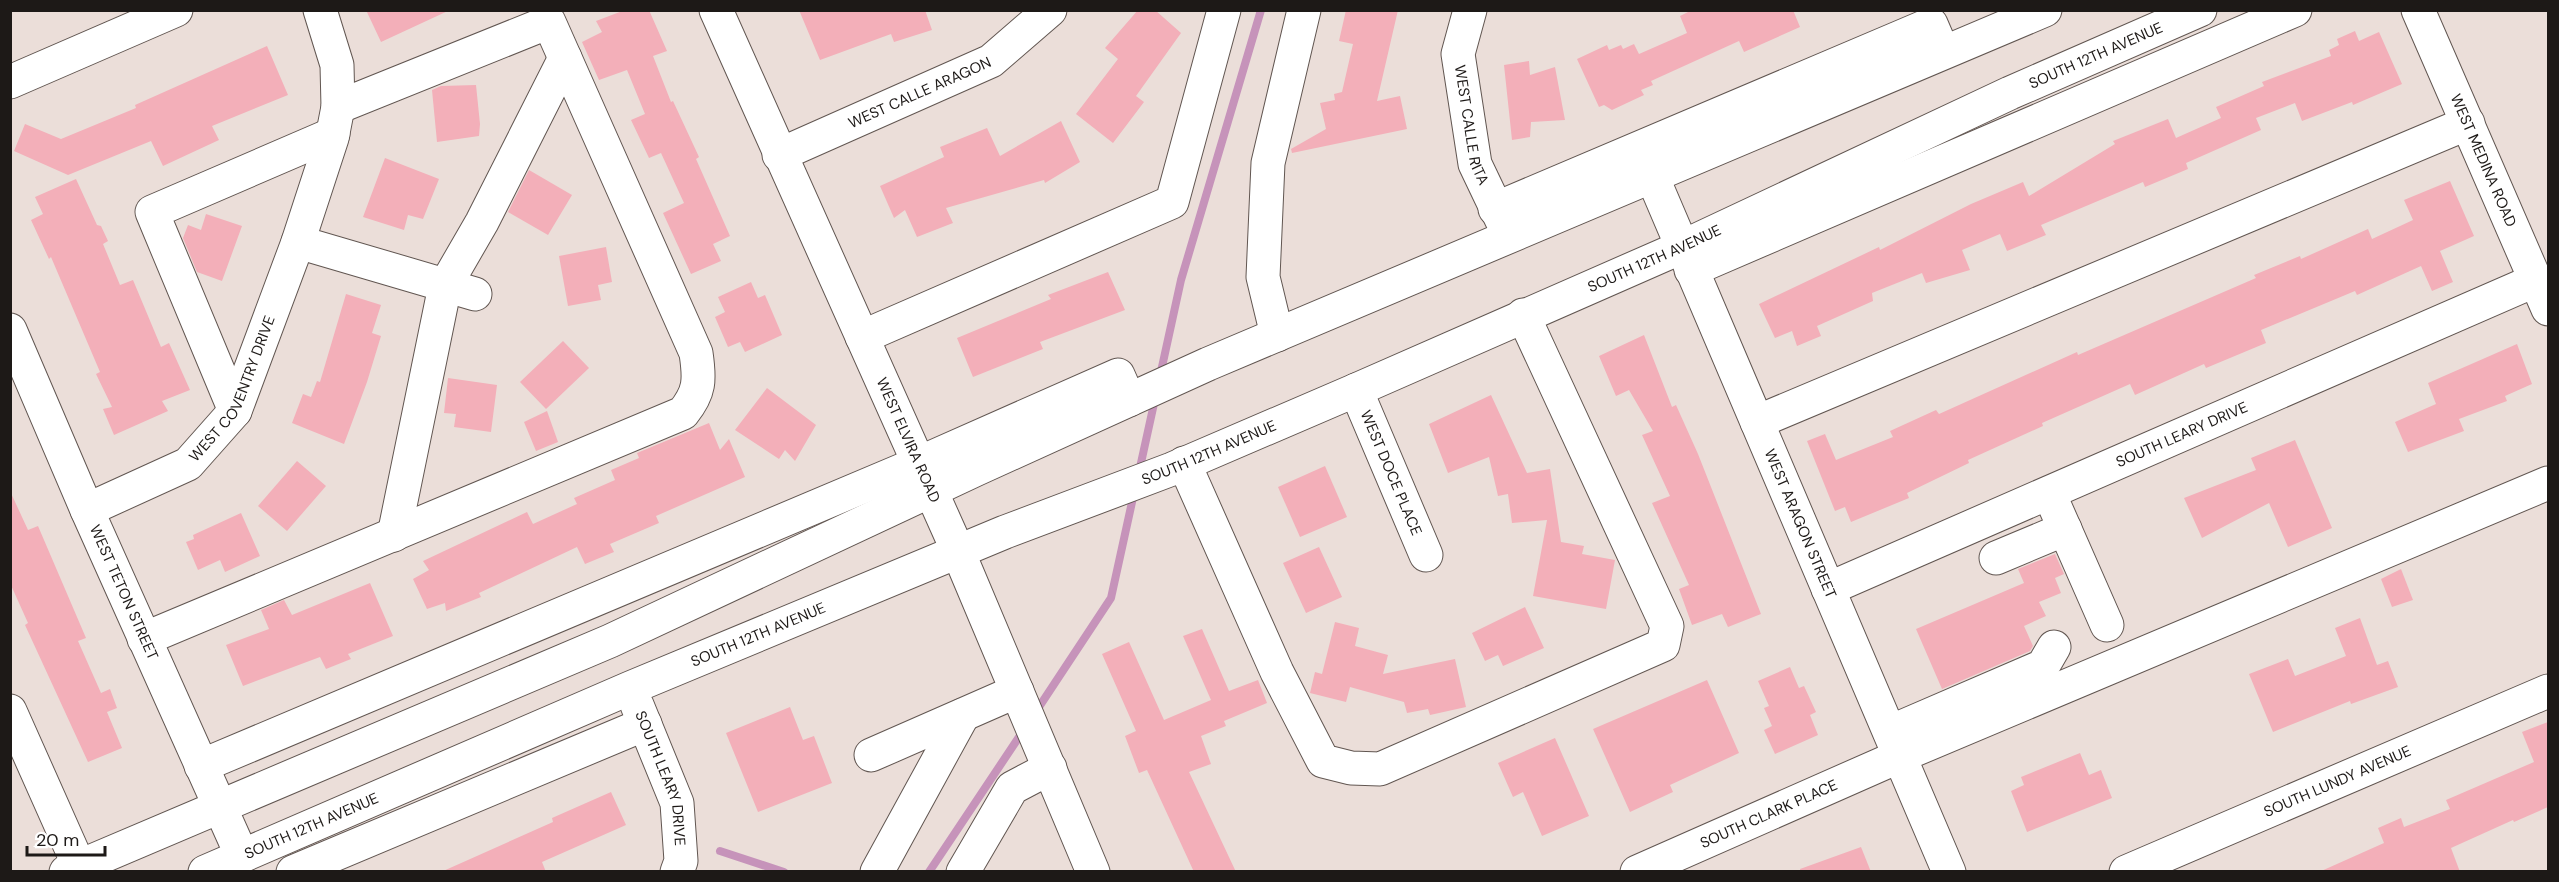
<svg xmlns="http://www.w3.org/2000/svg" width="2559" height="882" font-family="'DM Sans',sans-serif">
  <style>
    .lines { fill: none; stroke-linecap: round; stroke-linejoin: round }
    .stream { stroke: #c693ba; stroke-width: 8 }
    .building { fill: #f3afb9 }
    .minor-casing { stroke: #615651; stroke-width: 35 }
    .minor { stroke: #fff; stroke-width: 33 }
    .labels { text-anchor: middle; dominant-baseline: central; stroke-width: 6; stroke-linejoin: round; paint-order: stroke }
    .street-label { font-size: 15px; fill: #1d1917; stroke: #fff }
  </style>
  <rect width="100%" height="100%" fill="#ebded9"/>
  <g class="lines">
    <g class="stream">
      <polyline points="1160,376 1181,280 1261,10"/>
      <polyline points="1139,472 1155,399"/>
      <polyline points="1035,713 1111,598 1134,493"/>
      <polyline points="720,851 784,872"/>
      <polyline points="929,872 1023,731"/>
    </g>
  </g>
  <g class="building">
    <polygon points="366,10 450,10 381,42"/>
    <polygon points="625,10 649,10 667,51 653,56 671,102 673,101 699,157 696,159 730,236 713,244 721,261 691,274 663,213 684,203 661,153 649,158 631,120 645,114 627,70 599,80 582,42 602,32 596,21"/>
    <polygon points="799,10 925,10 932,30 894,42 891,34 820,60"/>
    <polygon points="1138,10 1155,10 1181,33 1136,96 1144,102 1113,143 1076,114 1118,59 1105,48"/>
    <polygon points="1346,10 1398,10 1377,101 1400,96 1407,129 1292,153 1291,149 1326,129 1320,103 1335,100 1334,94 1342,92 1353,44 1339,41"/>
    <polygon points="1692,10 1793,10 1800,27 1744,52 1739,41 1651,81 1653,85 1641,90 1644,95 1612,110 1604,105 1599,107 1577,59 1607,45 1609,50 1621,45 1623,49 1634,44 1639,54 1687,33 1680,16"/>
    <polygon points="2355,31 2359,41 2379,32 2402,84 2353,105 2352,102 2302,121 2295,103 2256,118 2261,130 2186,163 2188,169 2145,187 2143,182 2041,225 2046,235 2007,251 2000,234 1962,250 1970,270 1926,283 1922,273 1872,293 1873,301 1817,326 1821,336 1797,346 1792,331 1775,338 1759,304 1879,247 1880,250 1971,204 2023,182 2029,196 2115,144 2113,141 2168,119 2176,138 2221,118 2216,107 2264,86 2262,82 2331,56 2329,50 2339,45 2337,39"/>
    <polygon points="267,46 288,95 212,126 219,140 163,166 151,141 68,175 14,151 25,124 61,139 136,108 135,105"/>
    <polygon points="1529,61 1530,75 1555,67 1565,120 1531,122 1530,137 1512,140 1504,65"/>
    <polygon points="476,85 480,124 479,136 437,142 432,90 441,86"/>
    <polygon points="1061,121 1080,162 1045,183 1044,180 946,208 953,223 917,237 905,210 894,218 880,186 944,157 940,147 987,128 1000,156"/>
    <polygon points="385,158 439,179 423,219 408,215 404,230 363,217"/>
    <polygon points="529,170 572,195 548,235 508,212"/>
    <polygon points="76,179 97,225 101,226 108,241 103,244 120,285 133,280 161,347 169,343 190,390 162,401 168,411 114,435 103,409 112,407 96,374 100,372 51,257 49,259 31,220 43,214 35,197"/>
    <polygon points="2450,181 2474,236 2440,251 2453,282 2432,291 2421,266 2357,295 2355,291 2261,330 2266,343 2206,368 2204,364 2135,395 2130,384 2042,423 2043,426 1968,460 1969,463 1907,493 1909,498 1851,522 1845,507 1835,511 1807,441 1825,434 1836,460 1893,437 1890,431 1936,410 1939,414 2077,352 2078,355 2256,278 2254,275 2300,256 2301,259 2368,229 2372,239 2413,220 2404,200"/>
    <polygon points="206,214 242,226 222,281 197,272 183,238 188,225 201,230"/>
    <polygon points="606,247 612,282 598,285 601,300 568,306 559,256"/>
    <polygon points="1108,272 1125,310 1040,342 1043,349 973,377 957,338 1051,299 1048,295"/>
    <polygon points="751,282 758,298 765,295 782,335 745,352 740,342 728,347 715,317 725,312 718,297"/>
    <polygon points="346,294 381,305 372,333 381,336 367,382 344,444 292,423 303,394 311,397 317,381 320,382"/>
    <polygon points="1644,335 1672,407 1676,405 1698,454 1761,614 1728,627 1722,614 1692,625 1679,589 1689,585 1652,503 1670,496 1642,435 1653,431 1629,390 1616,396 1599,356"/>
    <polygon points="563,341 589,368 546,409 520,382"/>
    <polygon points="2517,344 2532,384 2505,396 2507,401 2459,419 2464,431 2408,452 2395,422 2436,404 2428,383"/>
    <polygon points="448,378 497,385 491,432 454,427 456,414 444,413"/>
    <polygon points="767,388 816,425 795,461 785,450 779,459 735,430"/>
    <polygon points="1491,395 1527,473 1550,469 1561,542 1584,546 1582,554 1615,560 1606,609 1533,596 1547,520 1512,523 1508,494 1498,496 1489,457 1448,473 1429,424"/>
    <polygon points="547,411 558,442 536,451 524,422"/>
    <polygon points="709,423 720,450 729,439 745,477 656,516 659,523 610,544 614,552 585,564 577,547 479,593 481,597 446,611 445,603 427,609 413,579 429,570 423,561 527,512 533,524 577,504 574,498 615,480 611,470 639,458 637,453"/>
    <polygon points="2295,440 2332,528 2288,547 2269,503 2202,538 2184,498 2256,470 2251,458"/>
    <polygon points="297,461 326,486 287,531 258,506"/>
    <polygon points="1325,466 1347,517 1300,537 1278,487"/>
    <polygon points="10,491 28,530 38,526 86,638 78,641 101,693 110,689 117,708 107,712 122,748 88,762 25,625 28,623 10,583"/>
    <polygon points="241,513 260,556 225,572 220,560 198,570 186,542 194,539 193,535"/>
    <polygon points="1319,547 1342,597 1306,613 1283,563"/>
    <polygon points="2055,554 2064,574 2055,578 2061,593 2039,602 2046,616 2024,626 2033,646 2030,651 1942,689 1916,629 2024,583 2018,569"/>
    <polygon points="2401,569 2413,600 2392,607 2381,579"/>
    <polygon points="370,583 393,636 348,654 351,659 326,669 320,657 243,686 226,645 269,629 261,610 284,600 292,615"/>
    <polygon points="1525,607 1544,648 1503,666 1498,655 1485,661 1472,633"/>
    <polygon points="2360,618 2377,665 2388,661 2398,687 2351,704 2350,701 2273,732 2249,674 2288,659 2295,676 2346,656 2335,628"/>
    <polygon points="1335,622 1359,628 1355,646 1388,655 1383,674 1455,659 1466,707 1430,715 1428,709 1407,713 1404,702 1350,687 1346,702 1310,693 1315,672 1322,674"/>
    <polygon points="1202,629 1229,691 1258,680 1267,703 1224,721 1226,726 1201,736 1211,764 1189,772 1236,872 1194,872 1147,770 1139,773 1125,736 1136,731 1102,654 1129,642 1164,720 1211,700 1183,636"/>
    <polygon points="1790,667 1799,688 1804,686 1816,712 1810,715 1818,735 1775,754 1764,730 1772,726 1764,708 1769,706 1758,681"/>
    <polygon points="1707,680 1739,753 1670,785 1673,792 1630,812 1593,729"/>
    <polygon points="790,707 803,740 814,736 832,783 758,812 726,733"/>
    <polygon points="2548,722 2548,807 2514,822 2513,820 2451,848 2460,872 2319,872 2384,843 2378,828 2401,818 2404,827 2450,809 2446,800 2534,762 2522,732"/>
    <polygon points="1555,738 1589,816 1542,836 1523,792 1513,797 1498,763"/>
    <polygon points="2080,753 2089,775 2101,770 2112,798 2027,832 2011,791 2024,785 2021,777"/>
    <polygon points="611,792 626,825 542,862 546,872 441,872 553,822 552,818"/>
    <polygon points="1861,847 1871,872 1801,872 1800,869"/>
  </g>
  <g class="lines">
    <defs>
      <g id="minor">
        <path id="s1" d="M716 10 957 549 1093 872"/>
        <path id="s2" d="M1470 10 1458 54 1475 164 1506 229"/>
        <path id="s3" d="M2418 10 2548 309"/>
        <polyline points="10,82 176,10"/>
        <path id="s4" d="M779 155 991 61 1050 10"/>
        <path id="s5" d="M1652 176 1949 872"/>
        <polyline points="1495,209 1931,24 1943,52"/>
        <polyline points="298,242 475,294"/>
        <polyline points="1691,270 2295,10"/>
        <path id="s6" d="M10 330 87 510 242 856"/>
        <polyline points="1277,335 1263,277 1268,163 1304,10"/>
        <polyline points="862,337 1172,202 1224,10"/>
        <path id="s7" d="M1356 390 1426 555"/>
        <polyline points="235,411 152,212 333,134"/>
        <polyline points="1757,422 2468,123"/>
        <polyline points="1184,463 1277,672 1323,761 1351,768 1380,769 1663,645 1667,626 1523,315"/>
        <polyline points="2049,493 2107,625"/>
        <path id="s8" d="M87 510 188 464 235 411 298 242 332 138 338 107 337 65 320 10"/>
        <polyline points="394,535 445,286 482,222 565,58"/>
        <polyline points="1996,558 2065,529"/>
        <path id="s9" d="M1828 589 2536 280"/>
        <path d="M144 639 683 413C700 392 700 380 696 353L549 22 338 107"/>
        <path id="s10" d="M637 705 677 803 681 861 677 872"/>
        <polyline points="10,711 79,866"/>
        <polyline points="1890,732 2043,666 2054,647"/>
        <polyline points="871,755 1017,691"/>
        <polyline points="201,766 919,463 1118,375 1129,400"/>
        <polyline points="66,872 610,641 977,469 1208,364 2045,10"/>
        <path id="s11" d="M205 872 630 688 1005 532 1172 469 1356 390 1682 247 2010 93 2200 10"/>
        <polyline points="293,872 645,724"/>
        <polyline points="877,872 963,715"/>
        <polyline points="963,872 1012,788 1050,768"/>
        <path id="s12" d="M1637 872 1900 756 2548 483"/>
        <path id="s13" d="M2126 872 2548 691"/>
      </g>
    </defs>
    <use href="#minor" class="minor-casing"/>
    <use href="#minor" class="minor"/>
  </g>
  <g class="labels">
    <g class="street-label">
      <text stroke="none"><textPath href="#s11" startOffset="2060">SOUTH 12TH AVENUE</textPath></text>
      <text stroke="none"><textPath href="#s4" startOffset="154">WEST CALLE ARAGON</textPath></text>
      <text stroke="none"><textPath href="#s2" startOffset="118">WEST CALLE RITA</textPath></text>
      <text stroke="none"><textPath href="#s3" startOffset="164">WEST MEDINA ROAD</textPath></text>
      <text stroke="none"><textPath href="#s11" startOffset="1574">SOUTH 12TH AVENUE</textPath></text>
      <text stroke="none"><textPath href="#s8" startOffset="200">WEST COVENTRY DRIVE</textPath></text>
      <text stroke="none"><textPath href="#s9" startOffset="386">SOUTH LEARY DRIVE</textPath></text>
      <text stroke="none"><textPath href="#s1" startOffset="471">WEST ELVIRA ROAD</textPath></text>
      <text stroke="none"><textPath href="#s11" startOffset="1088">SOUTH 12TH AVENUE</textPath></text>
      <text stroke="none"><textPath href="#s7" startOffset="90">WEST DOCE PLACE</textPath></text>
      <text stroke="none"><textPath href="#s5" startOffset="378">WEST ARAGON STREET</textPath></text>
      <text stroke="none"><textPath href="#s6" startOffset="286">WEST TETON STREET</textPath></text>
      <text stroke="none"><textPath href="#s11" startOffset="602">SOUTH 12TH AVENUE</textPath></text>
      <text stroke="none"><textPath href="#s10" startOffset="78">SOUTH LEARY DRIVE</textPath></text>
      <text stroke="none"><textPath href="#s13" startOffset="230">SOUTH LUNDY AVENUE</textPath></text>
      <text stroke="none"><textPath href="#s12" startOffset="144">SOUTH CLARK PLACE</textPath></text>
      <text stroke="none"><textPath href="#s11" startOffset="116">SOUTH 12TH AVENUE</textPath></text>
    </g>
  </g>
  <rect width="2559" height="882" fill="none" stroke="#1d1917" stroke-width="24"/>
  <path d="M27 846v9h78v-9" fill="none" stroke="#1d1917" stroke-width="3"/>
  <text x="36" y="846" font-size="18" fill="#1d1917" stroke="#ffffff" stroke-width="4.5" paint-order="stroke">20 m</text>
</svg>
